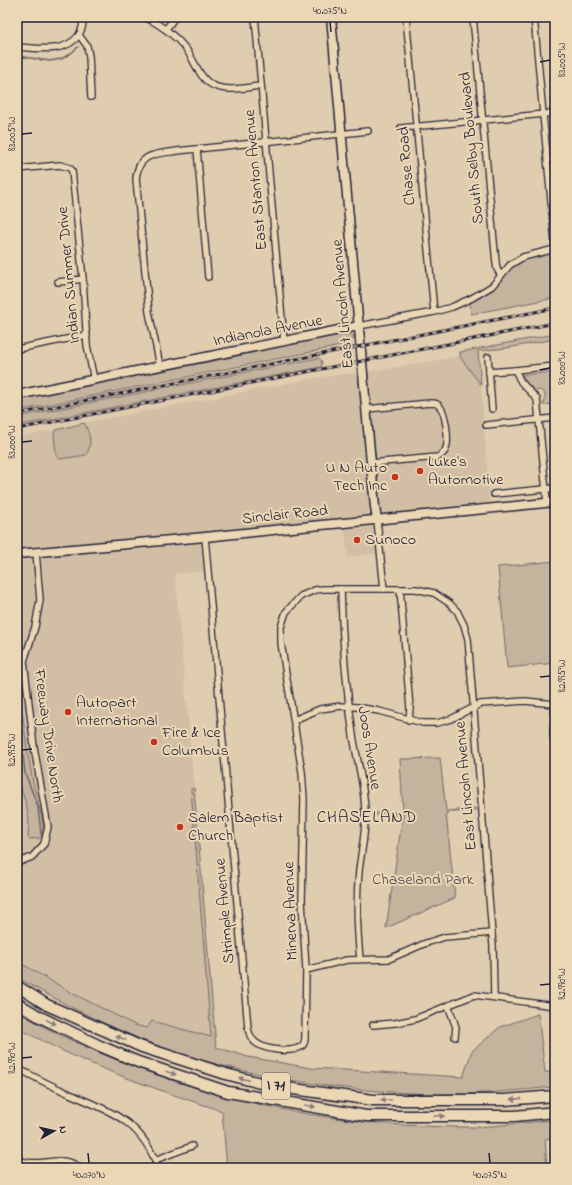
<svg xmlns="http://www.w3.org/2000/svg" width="572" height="1185" font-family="'Indie Flower',sans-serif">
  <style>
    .built { fill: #d1bea5 }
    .green { fill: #c4b39d; stroke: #736a6c }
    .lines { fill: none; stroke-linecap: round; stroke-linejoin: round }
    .stream { stroke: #6a6366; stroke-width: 1.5 }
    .minor-casing { stroke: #22223b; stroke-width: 8 }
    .secondary-casing { stroke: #22223b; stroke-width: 11 }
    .motorway-casing { stroke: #22223b; stroke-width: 13 }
    .minor { stroke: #ecd7b5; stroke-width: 5.5 }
    .secondary { stroke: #ecd7b5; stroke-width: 8 }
    .motorway { stroke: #ecd7b5; stroke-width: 10 }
    .rail-casing { stroke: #22223b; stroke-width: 3 }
    .rail { stroke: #ecd7b5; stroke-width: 1.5; stroke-dasharray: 4.5; stroke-linecap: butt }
    .oneway { fill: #877c78 }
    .ticks { fill: none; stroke: #22223b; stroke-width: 1.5 }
    .poi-dot { fill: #c8321e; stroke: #ecd7b5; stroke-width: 1.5 }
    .labels { text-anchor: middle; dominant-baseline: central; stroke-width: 4; stroke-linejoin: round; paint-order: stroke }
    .shield { fill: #ecd7b5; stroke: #5f5860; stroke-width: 1 }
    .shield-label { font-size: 15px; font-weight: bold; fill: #22223b }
    .street-label { font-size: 16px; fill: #22223b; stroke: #ecd7b5 }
    .poi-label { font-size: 16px; fill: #22223b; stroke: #ecd7b5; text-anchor: start }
    .park-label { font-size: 16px; fill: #4a4654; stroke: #ecd7b5 }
    .neighbourhood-label { font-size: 17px; letter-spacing: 1px; fill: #22223b; stroke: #ecd7b5 }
    .neatline { fill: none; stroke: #22223b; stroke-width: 1.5 }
    .ticks-label { font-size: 10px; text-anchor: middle; fill: #22223b }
  </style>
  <rect width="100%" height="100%" fill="#e0ccae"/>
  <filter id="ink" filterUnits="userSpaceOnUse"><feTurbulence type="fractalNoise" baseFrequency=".025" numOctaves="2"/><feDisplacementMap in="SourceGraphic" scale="8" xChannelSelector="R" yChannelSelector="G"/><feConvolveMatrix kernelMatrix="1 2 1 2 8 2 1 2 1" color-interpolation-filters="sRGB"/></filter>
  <g filter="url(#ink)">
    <polygon class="built" points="456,357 460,357 481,385 490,508 379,519 382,553 348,557 344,523 207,536 209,571 175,574 194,788 191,789 211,1037 152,1021 147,1028 135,1025 72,993 17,961 17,775 27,808 29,821 28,836 44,828 35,792 25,738 21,705 18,659 17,655 17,437 56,430 54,433 78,457 86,455 88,451 90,431 84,423 321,377 380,370"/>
    <g class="green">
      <polygon points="555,252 555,298 471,314 470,303 492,290 511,268 525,259"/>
      <polygon points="349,333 355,337 354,339 336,347 17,411 17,398 303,341"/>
      <polygon points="555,334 555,339 507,348 478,351 481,385 460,357 460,352"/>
      <polygon points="318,358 321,360 322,364 321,367 17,426 17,417"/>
      <polygon points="555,372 555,404 543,405 545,401 545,394 540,390 532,391 522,375"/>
      <path d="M84 423C91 434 92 445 86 455L60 459 56 456 54 433 56 430Z"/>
      <polygon points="555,561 555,663 507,668 498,567"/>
      <path d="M17 655 18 659C21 707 26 753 37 800 40 811 47 828 40 838L29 839 28 836 29 821 27 808 17 775Z"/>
      <polygon points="440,758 446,811 476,808 477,810 446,813 455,898 386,928 403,815 371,815 371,813 403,812 400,759"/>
      <path d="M194 788 216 1047 248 1057 311 1068 463 1077 472 1051 500 1027 538 1014 545 1072H555V1087C521 1090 487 1094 452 1094 377 1094 301 1085 228 1067 205 1061 181 1055 158 1046 109 1027 62 1004 17 977V961L72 993 135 1025 147 1028 152 1021 211 1037 191 789Z"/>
      <path d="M17 1011C55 1035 98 1053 140 1069 248 1109 359 1128 474 1127 501 1126 528 1122 555 1120V1138L545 1139 547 1168H227L222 1111C152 1088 81 1064 17 1027Z"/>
    </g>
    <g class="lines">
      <g class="stream">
        <polyline points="17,56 50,61 61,59 70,54 78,47"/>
        <polyline points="17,699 25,773 38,807 41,834"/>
      </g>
      <defs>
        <g id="minor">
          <polyline points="84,17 82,28 79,35 87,46 89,56 91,97"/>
          <path d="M145 17C161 25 175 35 186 49 197 64 200 84 221 88 234 91 249 87 261 86"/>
          <polyline points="255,17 284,341"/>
          <polyline points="406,17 434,312"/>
          <polyline points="473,17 496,263 497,269 501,276"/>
          <polyline points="534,17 555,244"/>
          <polyline points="166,29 175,17"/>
          <path d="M17 47C38 48 65 54 79 35"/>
          <polyline points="401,128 555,113"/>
          <polyline points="197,149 208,277"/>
          <polyline points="17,169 60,165 70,168 72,171 83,279 87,345 94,380"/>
          <polyline points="58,282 83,279"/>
          <polyline points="359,326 434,312 452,307 472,298 492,286 510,265 523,257 555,249"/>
          <polyline points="17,349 87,335"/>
          <polyline points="488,357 492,409"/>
          <path d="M160 366 149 312 136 179C138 153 156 154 177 151L368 131"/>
          <polyline points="515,370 555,366"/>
          <polyline points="489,372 515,370 521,382 537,399 547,502"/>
          <path d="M366 409 430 403C433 403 435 403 437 404 446 409 450 442 445 451 443 454 440 456 438 457L371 463"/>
          <polyline points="486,425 555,418"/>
          <polyline points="494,494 555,488"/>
          <polyline points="377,520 384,589"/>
          <path d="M205 537 248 1028C249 1033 250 1037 253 1040 261 1050 291 1054 302 1046 304 1044 305 1041 305 1038L306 970 302 901 304 799 302 772 281 643V627L286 612 301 596 315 590 323 589H416L434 593 449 603 457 611 464 625 468 639 493 946 494 996"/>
          <path d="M341 589C342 638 346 687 353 735 357 761 365 787 365 813 366 833 361 852 359 871 356 900 357 929 360 959"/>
          <polyline points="400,589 410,708 409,720"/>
          <polyline points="555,706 553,733 555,748"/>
          <polyline points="294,720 320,709 341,706 357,707 379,711 423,723 437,723 451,719 480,704 525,701 555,704"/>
          <polyline points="17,863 32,857 44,844 48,827 34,747 24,661 35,627 40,600 36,552"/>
          <polyline points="306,970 347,960 389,959 426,943 445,937 492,933"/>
          <polyline points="448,1005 456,1027 455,1037"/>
          <polyline points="373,1025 395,1023 415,1019 474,995 555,1006"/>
          <path d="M17 1068C34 1077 52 1086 70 1094 111 1112 142 1121 158 1168"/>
          <path d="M17 1159C37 1170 62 1152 80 1168"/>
          <polyline points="155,1160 192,1146"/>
        </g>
        <g id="secondary">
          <polyline points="331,17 375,507 377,520"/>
          <polyline points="17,395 359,326"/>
          <polyline points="17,554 205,537 321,525 344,523 555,502"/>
        </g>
        <g id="motorway">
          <polyline points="17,986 47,1005 142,1047 226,1074 272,1086 373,1100 504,1100 555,1096"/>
          <polyline points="17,1003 40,1017 100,1046 138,1062 228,1092 366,1116 515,1116 555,1112"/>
        </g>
      </defs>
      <use href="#minor" class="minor-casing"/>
      <use href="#secondary" class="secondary-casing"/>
      <use href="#motorway" class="motorway-casing"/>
      <use href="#minor" class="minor"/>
      <use href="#secondary" class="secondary"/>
      <use href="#motorway" class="motorway"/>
      <defs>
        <g id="rail">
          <polyline points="17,414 555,308"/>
          <polyline points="17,429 555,323"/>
        </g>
      </defs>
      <use href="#rail" class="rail-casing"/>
      <use href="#rail" class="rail"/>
    </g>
    <defs><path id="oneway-solid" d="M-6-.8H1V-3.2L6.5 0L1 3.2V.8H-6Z"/></defs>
    <g class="oneway">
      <use href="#oneway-solid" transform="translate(51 1022) rotate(26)"/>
      <use href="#oneway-solid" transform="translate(121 1038) rotate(-157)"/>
      <use href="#oneway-solid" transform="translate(171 1073) rotate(18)"/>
      <use href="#oneway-solid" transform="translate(244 1079) rotate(-167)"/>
      <use href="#oneway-solid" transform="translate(516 1099) rotate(175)"/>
      <use href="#oneway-solid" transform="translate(386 1100) rotate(-180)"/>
      <use href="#oneway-solid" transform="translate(310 1106) rotate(10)"/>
      <use href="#oneway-solid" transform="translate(439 1116)"/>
    </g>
  </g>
  <path class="ticks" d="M330 22 331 32M540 62 550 60M22 134 32 133M540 370 550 368M22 442 32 441M540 677 550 676M22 750 32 749M540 985 550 984M22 1058 32 1057M88 1153 89 1163M489 1153 490 1163"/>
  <g class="poi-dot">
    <circle cx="420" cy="471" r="4"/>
    <circle cx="395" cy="477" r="4"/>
    <circle cx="357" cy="540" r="4"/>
    <circle cx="68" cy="712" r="4"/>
    <circle cx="154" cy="742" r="4"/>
    <circle cx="180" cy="827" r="4"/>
  </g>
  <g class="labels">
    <rect class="shield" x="262" y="1073" width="28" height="26" rx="3"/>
    <g class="shield-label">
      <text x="276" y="1086">I 71</text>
    </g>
    <g class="street-label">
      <text transform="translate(472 148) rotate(-95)">South Selby Boulevard</text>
      <text transform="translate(407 166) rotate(-95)">Chase Road</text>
      <text transform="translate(256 180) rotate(-95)">East Stanton Avenue</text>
      <text transform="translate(69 275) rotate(-95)">Indian Summer Drive</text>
      <text transform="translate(343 304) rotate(-95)">East Lincoln Avenue</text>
      <text transform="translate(268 331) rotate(-11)">Indianola Avenue</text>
      <text transform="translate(285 515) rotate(-6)">Sinclair Road</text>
      <text transform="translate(48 736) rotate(82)">Freeway Drive North</text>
      <text transform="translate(369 748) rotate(81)">Joos Avenue</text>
      <text transform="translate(466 786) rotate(-95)">East Lincoln Avenue</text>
      <text transform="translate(225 911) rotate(-95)">Strimple Avenue</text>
      <text transform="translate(291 911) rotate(-92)">Minerva Avenue</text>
    </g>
    <g class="poi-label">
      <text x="428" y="462">Luke's<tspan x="428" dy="18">Automotive</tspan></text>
      <text x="387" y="468" text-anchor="end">U N Auto<tspan x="387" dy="18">Tech Inc</tspan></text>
      <text x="365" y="540">Sunoco</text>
      <text x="76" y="703">Autopart<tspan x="76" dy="18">International</tspan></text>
      <text x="162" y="733">Fire &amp; Ice<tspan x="162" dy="18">Columbus</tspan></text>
      <text x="188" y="818">Salem Baptist<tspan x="188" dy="18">Church</tspan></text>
    </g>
    <g class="park-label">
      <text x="423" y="880">Chaseland Park</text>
    </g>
    <g class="neighbourhood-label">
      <text x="367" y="817">CHASELAND</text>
    </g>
  </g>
  <rect width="572" height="1185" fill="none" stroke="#ecd7b5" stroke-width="44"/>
  <g transform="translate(54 1131) rotate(82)" stroke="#ecd7b5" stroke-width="3" paint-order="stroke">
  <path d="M0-3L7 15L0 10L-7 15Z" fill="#22223b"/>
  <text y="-6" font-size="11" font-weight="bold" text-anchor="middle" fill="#22223b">N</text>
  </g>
  <rect x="22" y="22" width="528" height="1141" class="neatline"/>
  <g class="ticks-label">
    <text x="330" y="14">40.075°N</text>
    <text transform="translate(561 60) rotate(-90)" y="4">83.005°W</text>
    <text transform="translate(11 134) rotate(-90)" y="4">83.005°W</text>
    <text transform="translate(561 368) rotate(-90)" y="4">83.000°W</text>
    <text transform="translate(11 442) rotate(-90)" y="4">83.000°W</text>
    <text transform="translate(561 676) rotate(-90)" y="4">82.995°W</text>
    <text transform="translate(11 750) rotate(-90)" y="4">82.995°W</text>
    <text transform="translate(561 984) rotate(-90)" y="4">82.990°W</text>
    <text transform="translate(11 1058) rotate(-90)" y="4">82.990°W</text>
    <text x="89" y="1178">40.070°N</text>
    <text x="490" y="1178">40.075°N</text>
  </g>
</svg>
